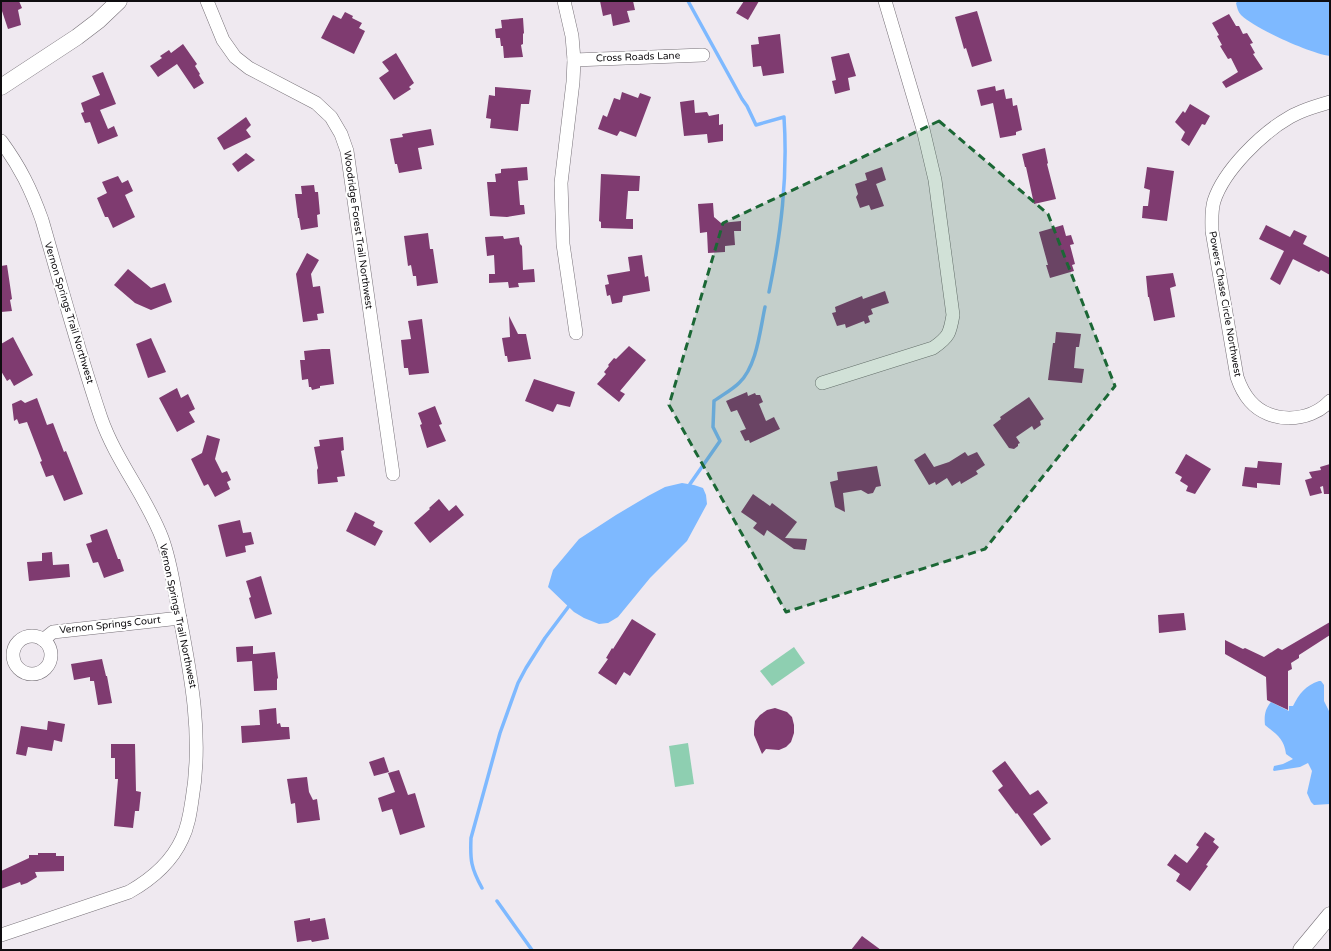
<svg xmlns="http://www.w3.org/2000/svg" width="1331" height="951" font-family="'Varela Round',sans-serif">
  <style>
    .green { fill: #8ecfb1 }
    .water { fill: #7eb9ff }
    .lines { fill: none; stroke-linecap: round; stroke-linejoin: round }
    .stream { stroke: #7eb9ff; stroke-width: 3.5 }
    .building { fill: #7f3b70 }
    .minor-casing { stroke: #777178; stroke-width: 14 }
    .tertiary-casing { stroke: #777178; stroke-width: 17 }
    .minor { stroke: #fff; stroke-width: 13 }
    .tertiary { stroke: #fff; stroke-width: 16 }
    .marked { fill: #1b6735; fill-opacity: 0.2; stroke: #1b6735; stroke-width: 3; stroke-dasharray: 8 5; stroke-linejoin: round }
    .labels { text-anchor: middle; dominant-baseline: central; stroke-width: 4; stroke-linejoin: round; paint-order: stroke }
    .street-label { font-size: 10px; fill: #0f0d10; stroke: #fff }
  </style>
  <rect width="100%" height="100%" fill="#efe9f0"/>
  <g class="green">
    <polygon points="794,647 805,663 772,686 760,671"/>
    <polygon points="688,743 694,784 675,787 669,746"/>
  </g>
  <g class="water">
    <path d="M1238 1H1330V56C1309 53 1256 29 1241 15 1238 12 1237 7 1236 3Z"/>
    <polygon points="682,483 694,485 703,488 706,495 707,504 687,541 650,578 618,617 608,623 599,624 584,618 574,612 548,587 553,570 579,539 616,515 648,496 665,487"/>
    <path d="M1319 681H1321L1324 685V701L1330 713V804L1314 805 1311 802 1307 793 1312 771 1308 763 1300 767 1274 771 1273 770 1274 766 1283 764 1293 759 1286 754C1284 738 1276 734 1265 725 1264 716 1265 709 1271 702L1289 711V706H1293C1299 694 1306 685 1319 681Z"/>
  </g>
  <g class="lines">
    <g class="stream">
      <path d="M688 1 742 99 747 106 756 125 784 117C788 178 781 233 769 292"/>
      <path d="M690 484 720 441 713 427 714 401C722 395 732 390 739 383 757 366 760 330 765 307"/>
      <path d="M482 888C471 868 470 860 471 838L500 733 518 683 526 668 545 638 569 606"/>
      <polyline points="497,901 532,950"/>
    </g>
  </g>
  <g class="building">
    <polygon points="1,1 19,1 22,8 18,10 21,25 8,29 1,8"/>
    <polygon points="600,1 633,1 635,10 627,11 630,22 613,26 611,14 603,16"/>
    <polygon points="744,1 759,1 748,20 736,13"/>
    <polygon points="977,11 992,61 972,67 966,48 964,49 955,17"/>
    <polygon points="345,12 353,16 352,18 362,23 359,28 365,31 354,54 321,38 333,15 341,19"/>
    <polygon points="1229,14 1236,26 1239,26 1243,34 1247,33 1253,43 1250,44 1255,53 1253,54 1263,69 1226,88 1222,82 1238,72 1231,58 1228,59 1220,46 1222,45 1217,36 1219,35 1212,23"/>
    <polygon points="523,18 524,33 523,34 523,44 521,45 523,57 504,58 503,46 501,46 500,38 496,38 495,29 502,28 501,20"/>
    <polygon points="780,34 784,73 763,76 761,66 753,67 751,45 759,44 758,37"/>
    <polygon points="183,44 197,64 195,66 200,74 199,75 204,83 194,89 177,64 158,77 150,66 162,58 160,56 169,50 171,53"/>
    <polygon points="396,53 414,83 409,87 411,89 394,100 379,78 389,71 382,62"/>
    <polygon points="849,53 856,76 848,78 850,90 835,94 832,81 836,80 831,57"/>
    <polygon points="103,72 116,104 100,110 108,129 114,126 118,136 98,144 90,122 85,123 81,113 84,112 81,103 100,95 92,76"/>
    <polygon points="995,86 996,91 1004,89 1006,99 1012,98 1013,106 1017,105 1022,130 1016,132 1016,135 1000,138 993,103 981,106 977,90"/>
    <polygon points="495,87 531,90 529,104 521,104 518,131 490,128 491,119 486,118 489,95 495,96"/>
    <polygon points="622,92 638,98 640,93 651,97 636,137 620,131 617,136 598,129 603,115 607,117 614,98 620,100"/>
    <polygon points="694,100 695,113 707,112 709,116 719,114 719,125 723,124 723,141 708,143 707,134 684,136 680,102"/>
    <polygon points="1190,104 1210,116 1205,125 1202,124 1189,146 1181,140 1185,132 1175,122 1183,111 1185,113"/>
    <polygon points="246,117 251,125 246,130 251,137 224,150 217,138"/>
    <polygon points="431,129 434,145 418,148 422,169 399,173 397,164 395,164 390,139 403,137 402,134"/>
    <polygon points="1045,148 1048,163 1047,164 1056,199 1034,204 1026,167 1025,167 1022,154"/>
    <polygon points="246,153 255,160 238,172 232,164"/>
    <polygon points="527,167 528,180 518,181 520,205 524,205 525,214 507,217 490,216 487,182 496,182 495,174 501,173 501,169"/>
    <polygon points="882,167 886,180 876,184 884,206 871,210 869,205 860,208 856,197 858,194 855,184 867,180 865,173"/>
    <polygon points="1147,167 1174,171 1167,221 1142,218 1143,206 1148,206 1150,190 1144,188"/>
    <polygon points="601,174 640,176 639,191 628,191 626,219 633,219 633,229 601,228 601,222 599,221"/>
    <polygon points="118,176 122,183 128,180 133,191 125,195 135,217 113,228 108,217 105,217 97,198 107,193 102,182"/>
    <polygon points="314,185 315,192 318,192 320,214 317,215 318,227 301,230 299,218 298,218 295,194 302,194 301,186"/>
    <polygon points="713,203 714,217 721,223 741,221 741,231 734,231 735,245 725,246 725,252 708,253 707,232 700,233 698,204"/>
    <polygon points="1063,225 1066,236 1071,235 1074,244 1070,245 1075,264 1072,265 1074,271 1050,278 1046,265 1048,265 1039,232"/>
    <polygon points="1266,225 1290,237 1294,230 1307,236 1303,244 1330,258 1330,275 1321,270 1319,272 1293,259 1280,285 1270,279 1284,251 1259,239"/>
    <polygon points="428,233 430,249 433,249 438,283 417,286 416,276 413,276 411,265 408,266 404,236"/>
    <polygon points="503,236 504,239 519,237 520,244 522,246 523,270 534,269 535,282 518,283 519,287 509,288 508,282 489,283 489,274 495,274 494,255 487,256 485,237"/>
    <polygon points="307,253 319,260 311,274 313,287 320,286 324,313 317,314 318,320 303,322 296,274"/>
    <polygon points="642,255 645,277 648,276 650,291 623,296 622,302 612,304 610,295 607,296 605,285 609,284 607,275 630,271 628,257"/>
    <polygon points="7,265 12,299 10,300 12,311 1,312 1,266"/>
    <polygon points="128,269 151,288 165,283 172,302 151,310 135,303 114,285"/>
    <polygon points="1173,273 1176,286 1170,288 1175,317 1154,321 1149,297 1148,297 1146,276"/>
    <polygon points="885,291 889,303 871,309 873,314 868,316 870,322 865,324 864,321 846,328 845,324 837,326 832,313 836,312 835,307 862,296 863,299"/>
    <polygon points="509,316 518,334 526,334 531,359 508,362 507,356 505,356 502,338 510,337"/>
    <polygon points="422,319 429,373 409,375 408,368 404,368 401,340 411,339 408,321"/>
    <polygon points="1056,332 1081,334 1079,347 1076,347 1074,368 1084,369 1082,383 1048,380 1053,343 1055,343"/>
    <polygon points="13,337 33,375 14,386 10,379 7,381 1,371 1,344"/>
    <polygon points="151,338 166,372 148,378 136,344"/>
    <polygon points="629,346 646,360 620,391 625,394 619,402 597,384 606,374 604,372 609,366 608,365 614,358 616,359"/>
    <polygon points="322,349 330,349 334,384 320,386 320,388 312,390 311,387 309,387 308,379 302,380 300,360 305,360 304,351"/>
    <polygon points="534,379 575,392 570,407 557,404 553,412 525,401"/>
    <polygon points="177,388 181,398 188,394 195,409 189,412 195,422 177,432 159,398"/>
    <polygon points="747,392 748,396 755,393 756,395 760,395 763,402 759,404 766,421 774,417 780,429 750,443 749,440 745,441 740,431 746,429 737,410 731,412 726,401"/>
    <polygon points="1029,397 1044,419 1040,421 1041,425 1034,430 1032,426 1016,437 1020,443 1018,444 1018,446 1014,449 1009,448 993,425 1001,419 1000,417"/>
    <polygon points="37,398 47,425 53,423 64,452 66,451 83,494 64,501 53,475 46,477 40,462 42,461 27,422 19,424 17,419 14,421 12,404 21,400 25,403"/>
    <polygon points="435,406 442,424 439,425 446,441 427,448 420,425 422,424 418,413"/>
    <polygon points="207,435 220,439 215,459 222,473 227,471 231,480 227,482 230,489 215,497 208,484 204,486 191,459 202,453"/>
    <polygon points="343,437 344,450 341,451 345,476 337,477 338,482 318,484 317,470 318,468 314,447 320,446 319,440"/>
    <polygon points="965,452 968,456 977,452 985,465 976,471 978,474 961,484 960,481 952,486 947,478 936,485 935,482 929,485 914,460 925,453 934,467 949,462"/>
    <polygon points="1186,454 1211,469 1195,494 1186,491 1188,486 1180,481 1182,477 1175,473"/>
    <polygon points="1258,461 1282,463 1280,485 1257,483 1257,488 1242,486 1245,467 1257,468"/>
    <polygon points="1330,464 1330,494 1324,494 1323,486 1320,487 1322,493 1310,496 1305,480 1312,478 1309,472 1321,470 1320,467"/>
    <polygon points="877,466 881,486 876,487 873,493 868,494 861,490 843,493 845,512 835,507 830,482 838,480 837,472"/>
    <polygon points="753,494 770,506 772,503 797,522 785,538 807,539 805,550 794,549 767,530 764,536 753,528 757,523 741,512"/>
    <polygon points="439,499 449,511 456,505 464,515 430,543 414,523 430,509 429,508"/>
    <polygon points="355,512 375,522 373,526 383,531 375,546 346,531"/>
    <polygon points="240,520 243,533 251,532 254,544 245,546 246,552 226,557 218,525"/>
    <polygon points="107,529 118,559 120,559 124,571 104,578 98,562 93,563 86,544 92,542 90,535"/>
    <polygon points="52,552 53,565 69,564 70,577 29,581 27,562 42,561 42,553"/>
    <polygon points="261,576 272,614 255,619 249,598 251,597 246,581"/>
    <polygon points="1184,613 1186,630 1159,633 1158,615"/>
    <polygon points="632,619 656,634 630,676 624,672 616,685 598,673 608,659 606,658 612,648 613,649"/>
    <polygon points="1330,622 1330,635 1299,655 1299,658 1291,663 1292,669 1288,671 1288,710 1267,700 1266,677 1225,654 1225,640 1243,649 1245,648 1264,657 1278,648 1282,650"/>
    <polygon points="253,646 253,654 275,652 278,678 277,679 277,690 254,691 252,661 237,662 236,647"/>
    <polygon points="102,659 106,676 107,676 112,703 98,705 94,681 90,681 90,677 74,680 71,664"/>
    <polygon points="276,708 277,724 280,723 281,727 289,727 290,739 242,743 241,726 260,725 259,710"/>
    <polygon points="775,708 787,712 792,717 794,725 794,733 791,742 786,747 779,750 766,749 762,754 754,735 754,729 755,721 760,715 767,710"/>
    <polygon points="48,721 65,724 62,742 54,740 52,751 28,747 26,756 16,754 21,726 47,730"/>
    <polygon points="111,744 135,744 136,791 141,792 139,811 135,811 133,828 114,826 118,779 115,779 115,758 111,758"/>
    <polygon points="384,757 389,772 374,776 369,762"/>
    <polygon points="1005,761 1030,795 1038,790 1048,803 1033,814 1051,839 1041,846 1017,813 1016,814 998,790 1003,786 992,771"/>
    <polygon points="399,770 408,795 415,793 425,827 400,835 392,809 382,812 378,798 395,792 388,773"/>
    <polygon points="307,777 309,792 313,800 317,799 320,820 297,823 295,803 291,804 287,779"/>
    <polygon points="1205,832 1215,839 1213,842 1219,847 1206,865 1208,866 1190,891 1176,881 1180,874 1167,865 1175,854 1187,863 1199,847 1196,845"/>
    <polygon points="38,853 56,853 56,856 64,856 64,871 35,872 37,877 27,883 21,885 20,882 1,889 1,871 29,858 29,855 38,855"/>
    <polygon points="310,918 310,921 325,918 329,939 312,942 311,940 297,942 294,921"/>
    <polygon points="862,936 881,950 851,950"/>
  </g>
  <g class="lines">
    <defs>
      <g id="minor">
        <polyline points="207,1 223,40 235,57 249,68 316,103 331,117 341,134 347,151 393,474"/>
        <polyline points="564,1 572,36 574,60 573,82 561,183 563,244 576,333"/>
        <polyline points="574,60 703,55"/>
        <path d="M1330 102C1316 106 1302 110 1290 117 1262 133 1224 170 1214 201 1211 211 1212 221 1212 231L1237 377C1240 386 1244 394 1250 401 1270 424 1309 423 1330 401"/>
        <path d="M1 141C20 167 31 189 42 220 61 286 79 353 101 418 116 461 146 496 162 538 171 562 174 588 179 613 191 675 203 737 192 800 190 814 188 827 182 839 171 863 152 879 129 892L1 935"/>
        <path d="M822 383 933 348C949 337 950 333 953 315L935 180 923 129 885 1"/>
        <circle cx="32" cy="655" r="19"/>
        <polyline points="43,640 53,632 180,618"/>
      </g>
      <g id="tertiary">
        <polyline points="1,87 77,37 98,21 119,1"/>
        <polyline points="1301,950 1330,915"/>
      </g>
    </defs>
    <use href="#minor" class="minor-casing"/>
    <use href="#tertiary" class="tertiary-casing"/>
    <use href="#minor" class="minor"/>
    <use href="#tertiary" class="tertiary"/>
  </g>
  <path class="marked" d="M939 121 1048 214 1115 386 985 549 786 612 669 405 723 223Z"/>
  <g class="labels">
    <g class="street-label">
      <text transform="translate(638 57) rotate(-2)">Cross Roads Lane</text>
      <text transform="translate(358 230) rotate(82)">Woodridge Forest Trail Northwest</text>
      <text transform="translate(1225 304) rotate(80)">Powers Chase Circle Northwest</text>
      <text transform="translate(69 313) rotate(73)">Vernon Springs Trail Northwest</text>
      <text transform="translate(178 616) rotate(78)">Vernon Springs Trail Northwest</text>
      <text transform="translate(110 625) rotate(-6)">Vernon Springs Court</text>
    </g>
  </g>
  <rect width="1331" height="951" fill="none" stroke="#0f0d10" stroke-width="4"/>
</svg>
